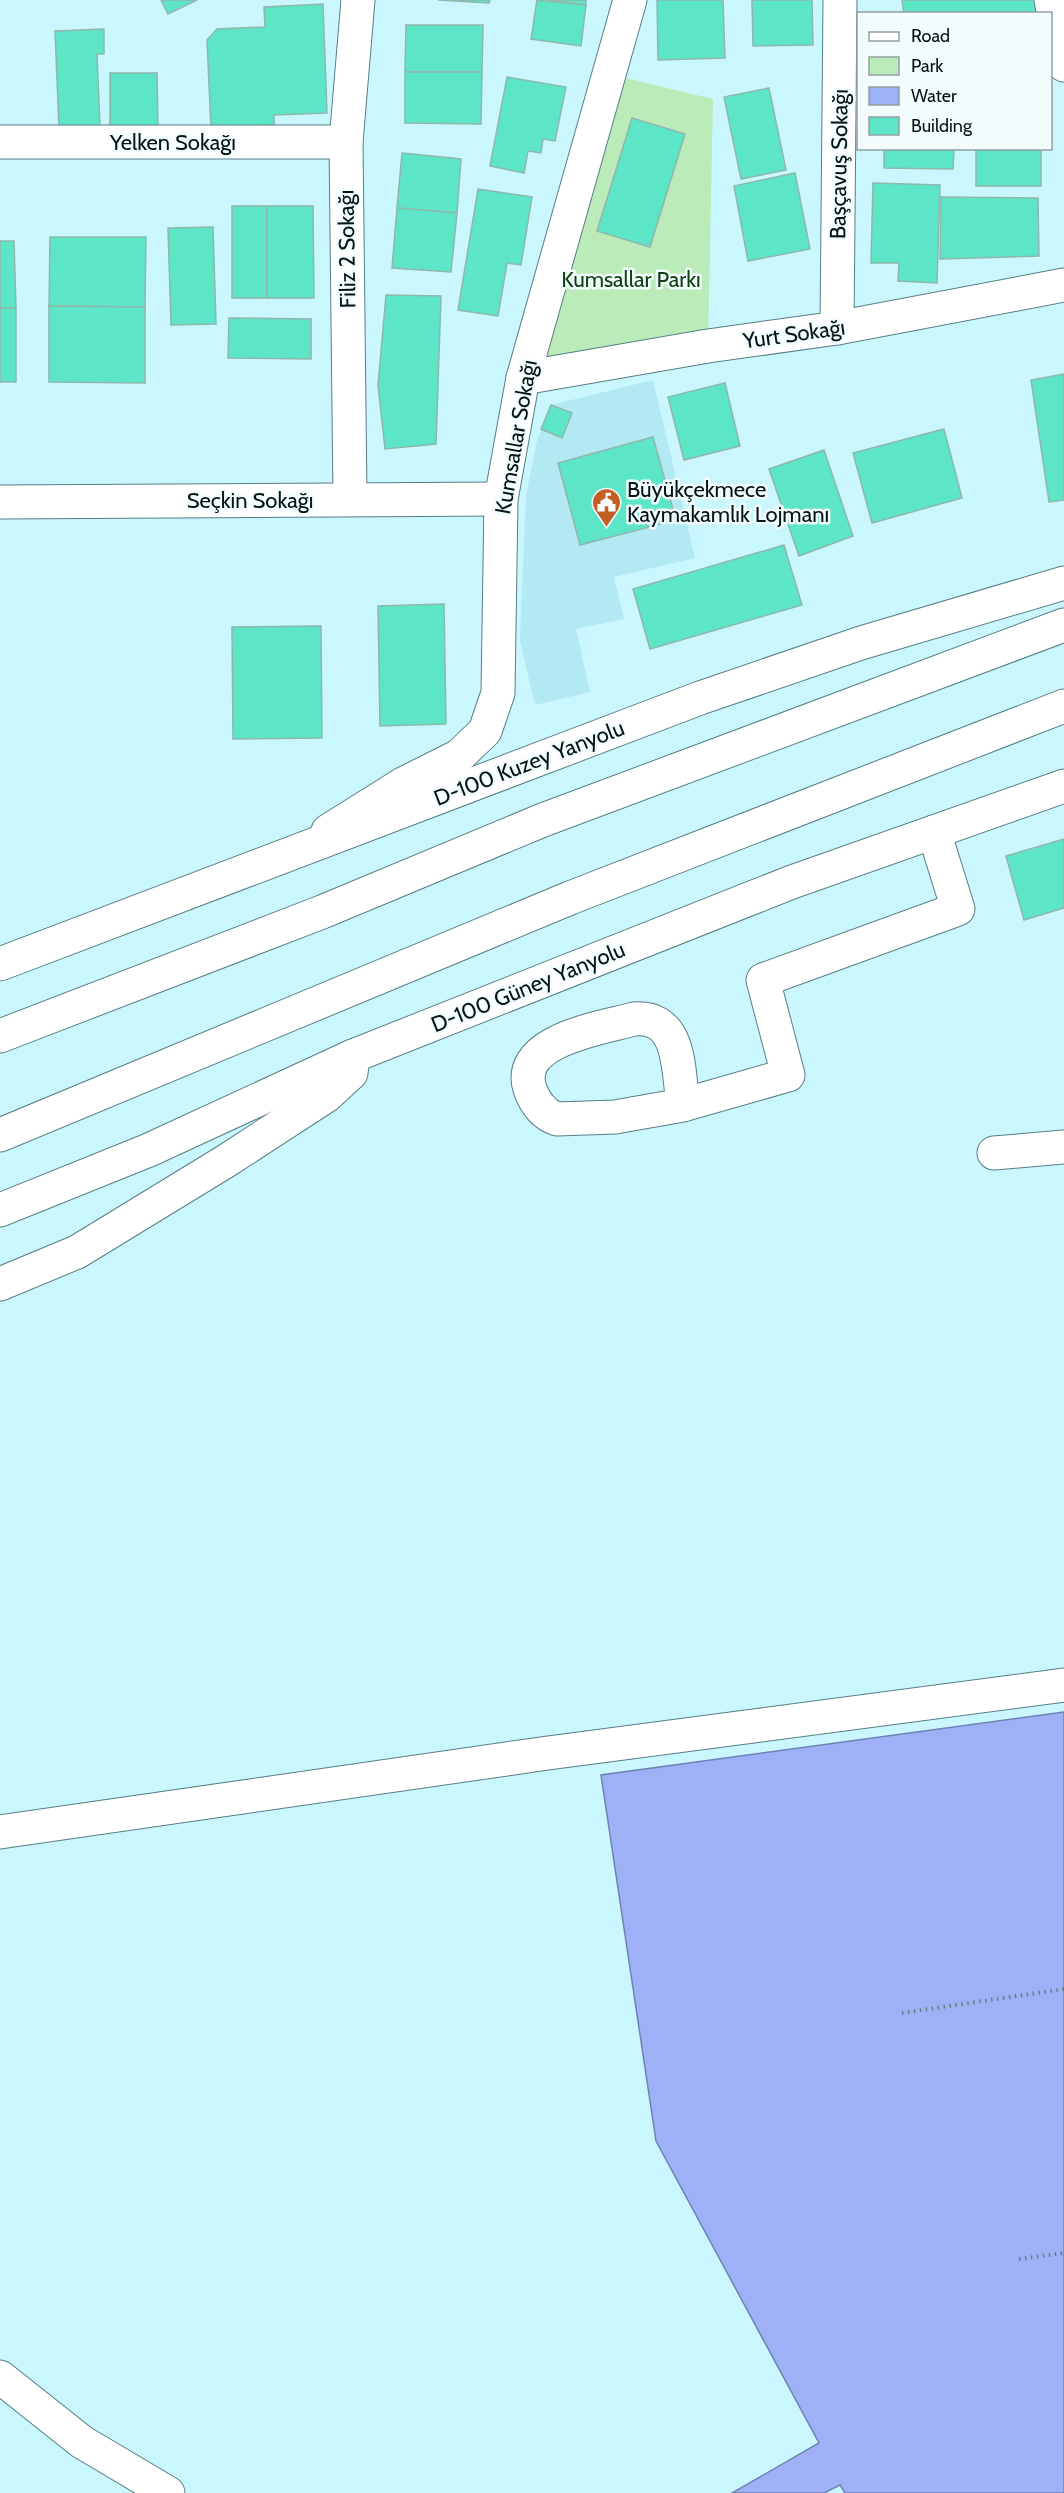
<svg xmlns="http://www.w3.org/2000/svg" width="1064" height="2493" font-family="Cabin,sans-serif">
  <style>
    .built { fill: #b3e9f2 }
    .green { fill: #bbebb9 }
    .water { fill: #9fb1f6; stroke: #7082b3; stroke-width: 1.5 }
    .building { fill: #5de5c7; stroke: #8fb7ac; stroke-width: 1.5 }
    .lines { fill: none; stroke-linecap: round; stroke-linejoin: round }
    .minor-casing { stroke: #567f85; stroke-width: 35 }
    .major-casing { stroke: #567f85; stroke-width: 35 }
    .highway-casing { stroke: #567f85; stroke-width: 35 }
    .path { stroke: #638085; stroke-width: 4; stroke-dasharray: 1.5 4.5; stroke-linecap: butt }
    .minor { stroke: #fff; stroke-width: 33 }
    .major { stroke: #fff; stroke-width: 33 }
    .highway { stroke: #fff; stroke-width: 33 }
    .labels { text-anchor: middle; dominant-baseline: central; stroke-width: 5; stroke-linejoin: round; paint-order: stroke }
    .street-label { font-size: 22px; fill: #041316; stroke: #f3fcfd }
    .park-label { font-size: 22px; fill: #0e4110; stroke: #f3fcfd }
    .poi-label { font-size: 22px; fill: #041316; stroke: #f3fcfd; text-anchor: start }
  </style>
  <rect width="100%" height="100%" fill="#caf6fd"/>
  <polygon class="built" points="653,380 695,558 614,577 624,619 576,629 590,692 535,705 520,641 526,496 537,441 551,405"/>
  <polygon class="green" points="608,74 713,99 708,346 523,378"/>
  <polygon class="water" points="1064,1712 1064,2493 845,2493 840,2485 824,2493 732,2493 819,2443 656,2141 601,1775"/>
  <g class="building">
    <polygon points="161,0 197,0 168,14"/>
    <polygon points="438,0 490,0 489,3"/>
    <polygon points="537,0 586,5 581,46 531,39"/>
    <polygon points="548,0 586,0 586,5"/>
    <polygon points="657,0 723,0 725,58 658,60"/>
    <polygon points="752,0 812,0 813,45 753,46"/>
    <polygon points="902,0 1036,0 1038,14 904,14"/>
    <polygon points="323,4 327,113 274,115 274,125 211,128 207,40 217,29 265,27 264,7"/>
    <polygon points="406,25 483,25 482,72 405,72"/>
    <polygon points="104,29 104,54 97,54 100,126 59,128 55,31"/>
    <polygon points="405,72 482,72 481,124 405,123"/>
    <polygon points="110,73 157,73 158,129 110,129"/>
    <polygon points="507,77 566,87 555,141 543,139 541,153 528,151 524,173 490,166"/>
    <polygon points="769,88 786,170 741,179 724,97"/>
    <polygon points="632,118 685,134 650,247 597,231"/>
    <polygon points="884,148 954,148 953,169 884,168"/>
    <rect x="976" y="148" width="65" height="38"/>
    <polygon points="402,153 461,159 457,213 397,208"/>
    <polygon points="795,173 810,249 748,261 734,186"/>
    <polygon points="873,183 940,185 937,283 898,281 899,263 871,263"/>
    <polygon points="478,189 532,197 521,265 507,263 498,316 458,310"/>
    <polygon points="941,197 1038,198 1039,256 940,259"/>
    <rect x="232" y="206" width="35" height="92"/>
    <polygon points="267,206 313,206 314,298 267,298"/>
    <polygon points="397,208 457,213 451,272 392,268"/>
    <polygon points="213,227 216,324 171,325 168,228"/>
    <polygon points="50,237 146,237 145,307 49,306"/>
    <polygon points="0,241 14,241 16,308 0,308"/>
    <polygon points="386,295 441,296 436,444 385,449 378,385"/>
    <polygon points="49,306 145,307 145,383 49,382"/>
    <rect x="0" y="308" width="16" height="74"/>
    <polygon points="229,318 311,319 311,359 228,358"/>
    <polygon points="1064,374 1064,500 1049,502 1031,380"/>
    <polygon points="725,383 740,446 684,460 668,397"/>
    <polygon points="551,405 572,413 562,438 541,429"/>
    <polygon points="944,429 962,498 872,523 853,453"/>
    <polygon points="653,437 676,520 580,545 558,463"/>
    <polygon points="824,450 853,536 799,556 769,469"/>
    <polygon points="784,545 802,605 650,649 633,589"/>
    <polygon points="444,604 446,724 380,726 378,606"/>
    <polygon points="321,626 322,738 233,739 232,627"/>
    <polygon points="1064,839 1064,908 1024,920 1006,856"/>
  </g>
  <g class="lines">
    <defs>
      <g id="minor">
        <polyline points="1051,0 1064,65"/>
        <polyline points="0,142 346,142"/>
        <polyline points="837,328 840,0"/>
        <polyline points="523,378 708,346 837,328 1064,285"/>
        <polyline points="350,499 346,142 358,0"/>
        <polyline points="0,502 501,499"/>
        <polyline points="328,831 403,784 459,756 485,731 498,693 501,499 523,378 630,0"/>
        <path d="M683 1105C678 1071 682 1015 634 1019 602 1028 514 1040 530 1089 535 1103 543 1114 557 1119L615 1117 683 1105 788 1075 763 980 958 909 934 832"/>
        <polyline points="994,1153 1064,1147"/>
        <polyline points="0,1832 548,1753 1064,1685"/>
        <polyline points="0,2377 82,2442 168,2493"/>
      </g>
      <g id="major">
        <polyline points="0,964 700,698 861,643 1064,583"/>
        <polyline points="0,1210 149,1150 353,1056 792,882 1064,786"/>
        <polyline points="0,1284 77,1252 226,1161 326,1096 351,1073 353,1056"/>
      </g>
      <g id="highway">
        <polyline points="0,1036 322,912 543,820 1064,625"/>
        <polyline points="0,1135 570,898 1064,706"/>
      </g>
    </defs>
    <use href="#minor" class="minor-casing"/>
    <use href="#major" class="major-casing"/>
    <use href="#highway" class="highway-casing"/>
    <g class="path">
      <polyline points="902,2013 1064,1989"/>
      <polyline points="1019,2259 1064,2253"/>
    </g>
    <use href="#minor" class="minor"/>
    <use href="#major" class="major"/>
    <use href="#highway" class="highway"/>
  </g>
  <defs>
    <symbol id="civic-pin" viewBox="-11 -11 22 30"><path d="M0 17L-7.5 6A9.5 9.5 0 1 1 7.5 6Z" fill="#c25e26" stroke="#f3fcfd"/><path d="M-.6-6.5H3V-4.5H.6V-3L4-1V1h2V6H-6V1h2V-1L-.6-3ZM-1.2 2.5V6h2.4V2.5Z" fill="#fff"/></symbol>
  </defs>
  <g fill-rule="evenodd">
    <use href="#civic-pin" x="590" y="486" width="33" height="45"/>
  </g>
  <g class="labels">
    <g class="street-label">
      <text x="173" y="142">Yelken Sokağı</text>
      <text transform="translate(839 164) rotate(-89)">Başçavuş Sokağı</text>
      <text transform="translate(347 249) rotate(-91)">Filiz 2 Sokağı</text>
      <text transform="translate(794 334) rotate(-8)">Yurt Sokağı</text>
      <text transform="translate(516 437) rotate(-80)">Kumsallar Sokağı</text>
      <text x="250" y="500">Seçkin Sokağı</text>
      <text transform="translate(529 763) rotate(-21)">D-100 Kuzey Yanyolu</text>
      <text transform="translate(528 987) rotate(-22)">D-100 Güney Yanyolu</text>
    </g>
    <g class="park-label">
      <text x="631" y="279">Kumsallar Parkı</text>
    </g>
    <g class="poi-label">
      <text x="627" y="489">Büyükçekmece<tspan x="627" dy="25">Kaymakamlık Lojmanı</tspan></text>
    </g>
  </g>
  <rect x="857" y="12" width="195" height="138" fill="#f3fcfd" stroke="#939fa1" stroke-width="1.5"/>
  <rect x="869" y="32" width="30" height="9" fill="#ffffff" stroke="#939fa1" stroke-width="1.5"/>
  <text x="911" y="42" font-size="18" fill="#041316">Road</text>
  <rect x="869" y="57" width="30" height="18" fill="#bbebb9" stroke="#939fa1" stroke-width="1.5"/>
  <text x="911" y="72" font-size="18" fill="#041316">Park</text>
  <rect x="869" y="87" width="30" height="18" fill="#9fb1f6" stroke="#939fa1" stroke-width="1.5"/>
  <text x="911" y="102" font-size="18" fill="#041316">Water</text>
  <rect x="869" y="117" width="30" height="18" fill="#5de5c7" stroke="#939fa1" stroke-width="1.5"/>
  <text x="911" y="132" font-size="18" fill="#041316">Building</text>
</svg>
